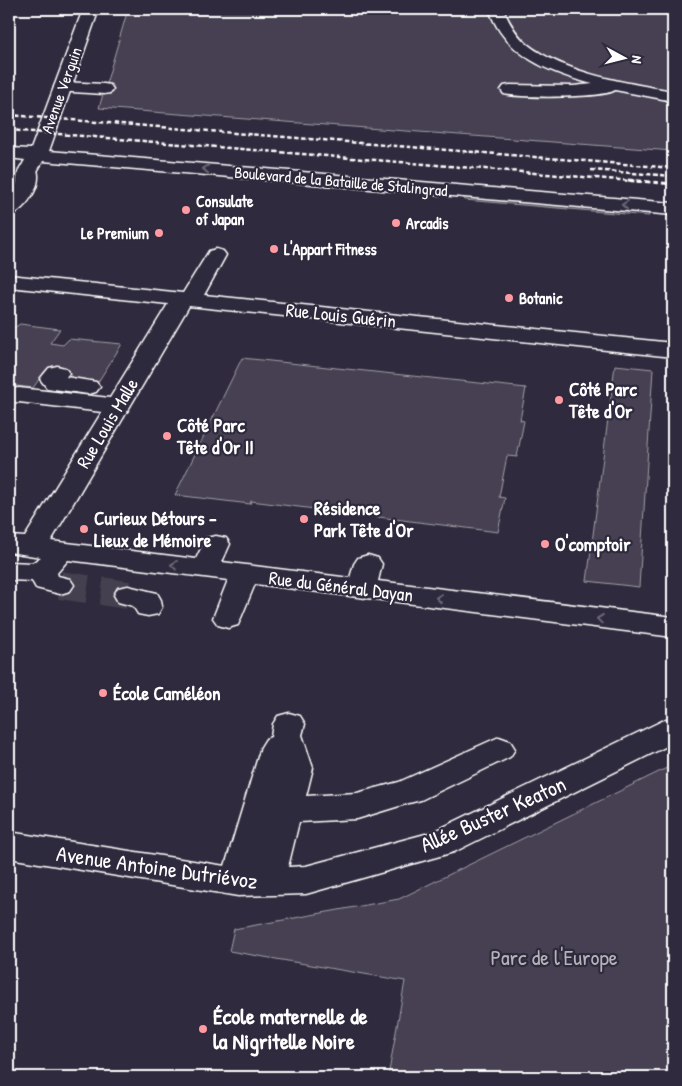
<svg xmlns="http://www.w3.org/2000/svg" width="682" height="1086" font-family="'Patrick Hand',sans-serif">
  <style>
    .green { fill: #464152; stroke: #a2a0a8 }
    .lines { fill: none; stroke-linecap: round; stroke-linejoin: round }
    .minor-tunnel { stroke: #443f50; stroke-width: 28; stroke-dasharray: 28 14; stroke-linecap: butt }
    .minor-casing { stroke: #fff; stroke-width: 3 }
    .major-casing { stroke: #fff; stroke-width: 3 }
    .minor { fill: #2f2a3d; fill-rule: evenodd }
    .major { fill: #2f2a3d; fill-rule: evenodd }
    .rail-far1 { stroke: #fff; stroke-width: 2.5; stroke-dasharray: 4.5 2.5; stroke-linecap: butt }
    .rail { stroke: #fff; stroke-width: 3; stroke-dasharray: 5.5 3; stroke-linecap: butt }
    .oneway { stroke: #6d6a77 }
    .poi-dot { fill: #ff9aa2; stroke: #2f2a3d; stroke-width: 2 }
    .labels { text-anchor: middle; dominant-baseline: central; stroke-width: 4.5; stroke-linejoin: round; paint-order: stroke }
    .far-street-label { font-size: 16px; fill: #fff; stroke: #2f2a3d }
    .far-poi-label { font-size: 16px; font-weight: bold; fill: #fff; stroke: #2f2a3d; text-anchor: start }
    .street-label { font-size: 19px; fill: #fff; stroke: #2f2a3d }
    .poi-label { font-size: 19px; font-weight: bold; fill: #fff; stroke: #2f2a3d; text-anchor: start }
    .near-street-label { font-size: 22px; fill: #fff; stroke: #2f2a3d }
    .near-park-label { font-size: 22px; fill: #b5b3ba; stroke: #2f2a3d }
    .near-poi-label { font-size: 22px; font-weight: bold; fill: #fff; stroke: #2f2a3d; text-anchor: start }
  </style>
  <rect width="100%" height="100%" fill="#2f2a3d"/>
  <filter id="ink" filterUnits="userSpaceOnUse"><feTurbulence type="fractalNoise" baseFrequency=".02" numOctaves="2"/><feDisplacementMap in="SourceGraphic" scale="10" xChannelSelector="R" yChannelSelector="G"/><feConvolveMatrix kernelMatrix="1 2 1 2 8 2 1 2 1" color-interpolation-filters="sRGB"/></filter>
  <g filter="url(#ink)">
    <g class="green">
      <polygon points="128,9 673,9 673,151 99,108"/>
      <polygon points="463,197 649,212 649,216 465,200"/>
      <polygon points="20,324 60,329 50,343 63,345 69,339 122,344 98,382 68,379 71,374 45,371 33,388 9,385 9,331"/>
      <polygon points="242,358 526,388 520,420 524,421 517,457 507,456 499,497 505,498 498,532 251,501 250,504 175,495"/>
      <polygon points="615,365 653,369 639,587 587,581"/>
      <polygon points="673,765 673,1077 388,1077 405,981 229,951 234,929 399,899"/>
    </g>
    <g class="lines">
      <polyline class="minor-tunnel" points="60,585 128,595"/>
      <defs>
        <g id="minor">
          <path d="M489 9H503C509 22 516 35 527 44 565 74 627 83 673 91V101L615 90C605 98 520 98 504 94L501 90 504 86 510 85 573 86 593 84C550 73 504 55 489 9Z"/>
          <polygon points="62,82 104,84 110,85 113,89 110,93 104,94 56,91 54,87 56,83"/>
          <path d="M28 164 35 166C46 182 25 212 9 216V198C21 184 14 177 21 166Z"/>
          <polygon points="216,249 223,251 226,255 204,295 673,343 673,357 189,306 51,541 196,559 206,538 216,536 226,538 230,544 222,562 350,578 354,564 358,558 368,555 378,558 382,564 378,581 673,617 673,637 255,584 238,625 228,628 218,625 213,618 228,580 68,560 57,573 58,576 70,579 74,585 70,591 60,594 36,588 32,581 9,580 9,562 32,563 41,557 9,552 9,536 25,537 102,412 19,402 9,403 9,389 19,388 110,398 168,304 9,287 9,275 183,293 209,251"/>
          <polygon points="57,366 65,368 69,373 66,377 96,382 100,387 96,392 88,394 47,388 40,379 49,368"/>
          <polygon points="128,586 157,593 161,600 162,607 158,614 148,616 138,614 133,606 118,602 114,595 118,588"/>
          <polygon points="289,713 300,716 305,724 302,735 313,768 306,796 357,793 399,782 499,737 510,741 515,749 510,757 421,800 409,803 357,819 299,822 288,867 306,866 433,832 662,721 673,718 673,743 454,852 306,894 238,896 9,858 9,832 225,866 261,747 266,739 271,737 273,724 278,716"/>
        </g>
        <polygon id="major" points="83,9 99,9 49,151 673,203 673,215 43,161 36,173 29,175 22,173 20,169 25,160 9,158 9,148 31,149"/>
      </defs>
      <use href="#minor" class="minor-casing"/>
      <use href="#major" class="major-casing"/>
      <use href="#minor" class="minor"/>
      <use href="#major" class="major"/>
      <g class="rail-far1">
        <polyline points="9,115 673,168"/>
        <polyline points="9,130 644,182"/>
        <polyline points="591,170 673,176"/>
      </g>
      <polyline class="rail" points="628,180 673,184"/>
    </g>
    <defs><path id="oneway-chevron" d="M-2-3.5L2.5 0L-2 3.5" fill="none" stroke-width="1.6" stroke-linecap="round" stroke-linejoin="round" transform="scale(1.25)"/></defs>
    <g class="oneway">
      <use href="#oneway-chevron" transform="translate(206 169) rotate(-175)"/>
      <use href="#oneway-chevron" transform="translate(625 205) rotate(-175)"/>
      <use href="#oneway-chevron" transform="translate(174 565) rotate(-173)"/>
      <use href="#oneway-chevron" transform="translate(439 598) rotate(-173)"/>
      <use href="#oneway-chevron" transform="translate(600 619) rotate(-173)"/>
    </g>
  </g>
  <g class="poi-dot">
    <circle cx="186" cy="210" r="5"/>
    <circle cx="396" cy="223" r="5"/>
    <circle cx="159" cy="233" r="5"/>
    <circle cx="274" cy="249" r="5"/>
    <circle cx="509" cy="298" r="5"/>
    <circle cx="559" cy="400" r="5"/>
    <circle cx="167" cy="436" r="5"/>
    <circle cx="304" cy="519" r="5"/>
    <circle cx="84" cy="529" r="5"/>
    <circle cx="545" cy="544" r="5"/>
    <circle cx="103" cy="693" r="5"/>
    <circle cx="203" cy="1029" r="5"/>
  </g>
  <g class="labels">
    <g class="far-street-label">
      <text transform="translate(61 90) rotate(-70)">Avenue Verguin</text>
      <text transform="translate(341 181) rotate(5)">Boulevard de la Bataille de Stalingrad</text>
    </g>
    <g class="far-poi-label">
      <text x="196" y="201">Consulate<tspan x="196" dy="18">of Japan</tspan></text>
      <text x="406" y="223">Arcadis</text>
      <text x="149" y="233" text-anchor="end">Le Premium</text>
      <text x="284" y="249">L'Appart Fitness</text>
      <text x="519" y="298">Botanic</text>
    </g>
    <g class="street-label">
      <text transform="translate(341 315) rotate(6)">Rue Louis Guérin</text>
      <text transform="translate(107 423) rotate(-59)">Rue Louis Malle</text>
      <text transform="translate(341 586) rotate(7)">Rue du Général Dayan</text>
    </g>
    <g class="poi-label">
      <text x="569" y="389">Côté Parc<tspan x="569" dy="22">Tête d'Or</tspan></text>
      <text x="177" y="425">Côté Parc<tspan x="177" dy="22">Tête d'Or II</tspan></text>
      <text x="314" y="508">Résidence<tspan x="314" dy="22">Park Tête d'Or</tspan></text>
      <text x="94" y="518">Curieux Détours -<tspan x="94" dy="22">Lieux de Mémoire</tspan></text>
      <text x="555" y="544">O'comptoir</text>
      <text x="113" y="693">École Caméléon</text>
    </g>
    <g class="near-street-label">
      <text transform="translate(493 814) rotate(-24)">Allée Buster Keaton</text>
      <text transform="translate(157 867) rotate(8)">Avenue Antoine Dutriévoz</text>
    </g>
    <g class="near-park-label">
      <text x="554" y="957">Parc de l'Europe</text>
    </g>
    <g class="near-poi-label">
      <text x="213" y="1016">École maternelle de<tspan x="213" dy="25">la Nigritelle Noire</tspan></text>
    </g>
  </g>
  <rect width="682" height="1086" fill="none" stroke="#2f2a3d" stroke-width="30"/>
  <rect x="15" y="15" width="652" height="1056" fill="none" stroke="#fff" stroke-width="2" filter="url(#ink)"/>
  <g transform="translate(624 58) rotate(97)" stroke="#2f2a3d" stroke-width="4" paint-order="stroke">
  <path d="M0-4L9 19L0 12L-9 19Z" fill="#ffffff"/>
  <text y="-8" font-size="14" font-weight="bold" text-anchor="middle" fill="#ffffff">N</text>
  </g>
</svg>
